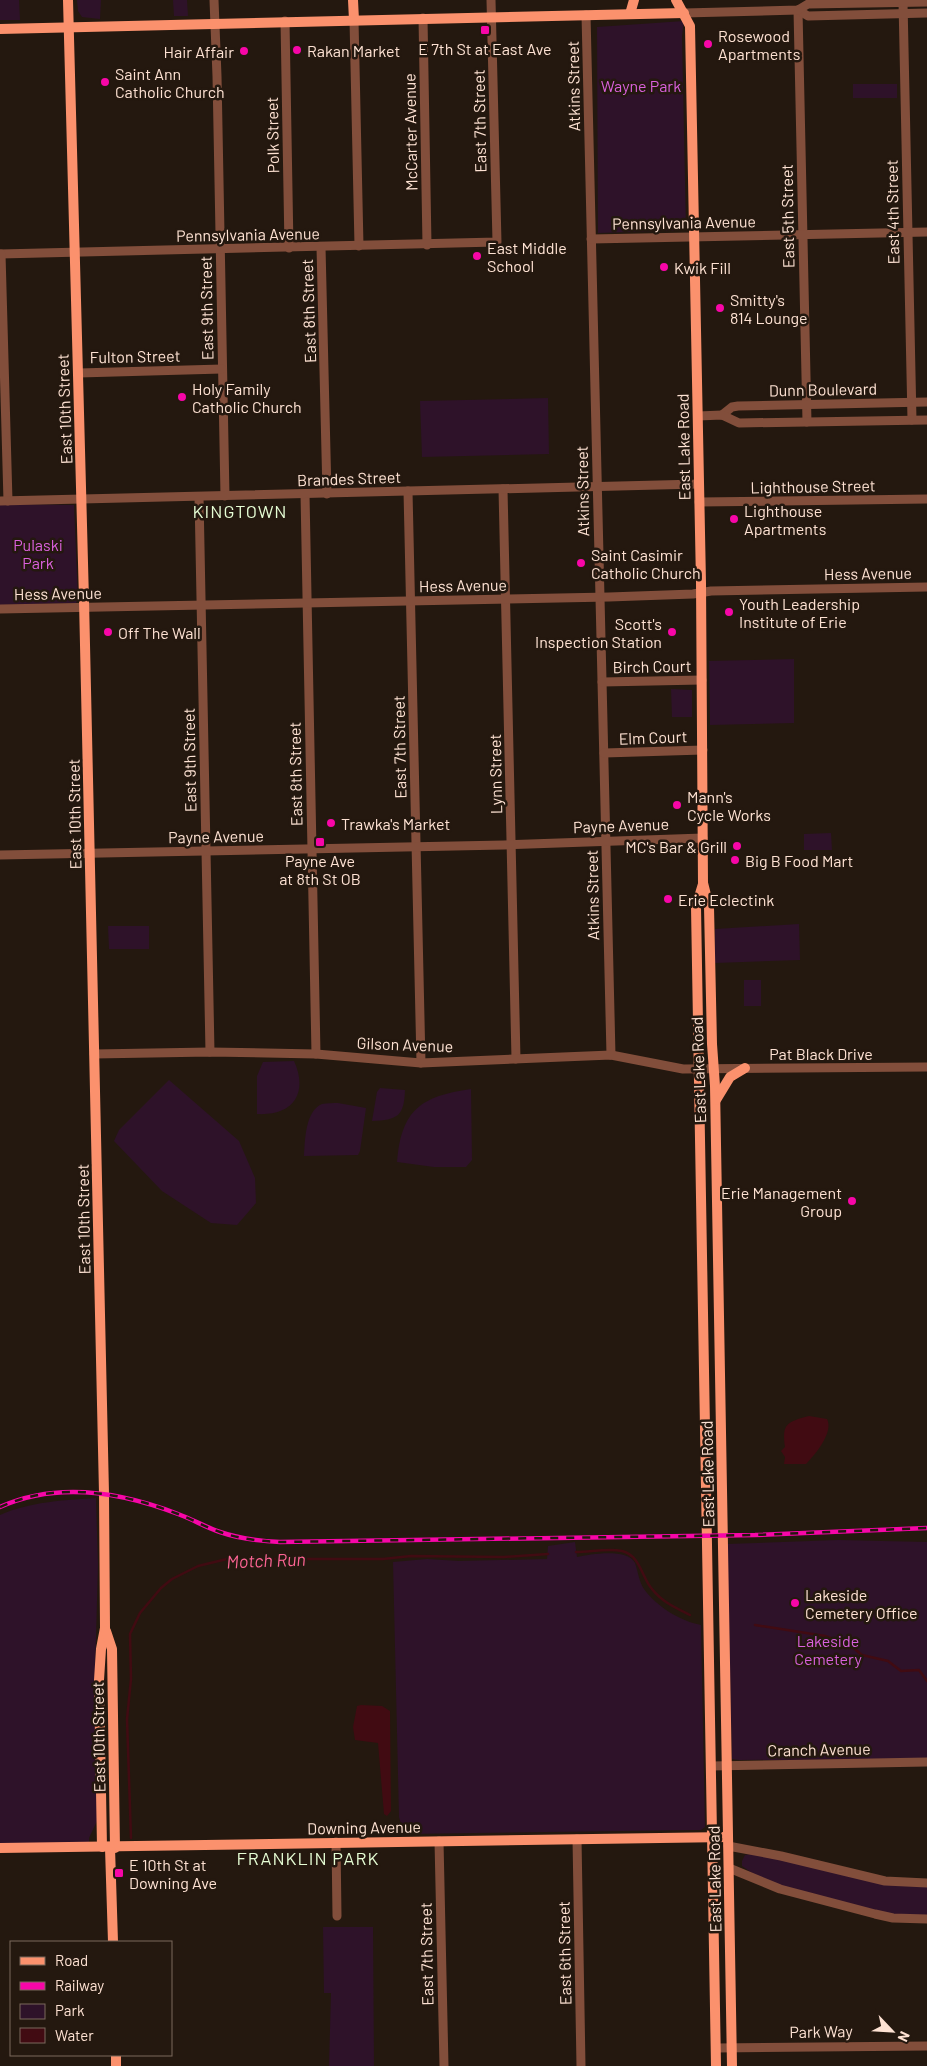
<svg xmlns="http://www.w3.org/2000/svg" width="927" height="2066" font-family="Barlow,sans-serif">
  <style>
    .green { fill: #2e1229 }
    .water { fill: #410b12 }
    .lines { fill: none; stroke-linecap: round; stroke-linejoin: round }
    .stream { stroke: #410b12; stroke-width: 2.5 }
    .street { stroke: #824e3b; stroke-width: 9 }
    .secondary { stroke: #fb916d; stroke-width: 10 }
    .rail-casing { stroke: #f706a8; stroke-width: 4.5 }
    .rail { stroke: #24180f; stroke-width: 2.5; stroke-dasharray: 8; stroke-linecap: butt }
    .poi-dot { fill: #f706a8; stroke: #24180f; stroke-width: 2 }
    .labels { text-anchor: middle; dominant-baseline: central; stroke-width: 5; stroke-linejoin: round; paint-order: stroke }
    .poi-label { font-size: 16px; fill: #fee2d3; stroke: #24180f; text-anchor: start }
    .park-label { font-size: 16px; fill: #da61dd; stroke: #24180f }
    .street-label { font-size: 16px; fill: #fee2d3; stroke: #24180f }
    .neighbourhood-label { font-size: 18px; letter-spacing: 1px; fill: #e6fed5; stroke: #24180f }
    .water-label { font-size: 18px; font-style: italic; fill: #fb6493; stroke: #24180f }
  </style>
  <rect width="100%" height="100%" fill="#24180f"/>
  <g class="green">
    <polygon points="0,0 19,0 20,20 0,20"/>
    <polygon points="77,0 101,0 100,19 82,17 78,11"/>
    <polygon points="173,0 187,0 188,16 174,16"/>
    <polygon points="684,21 682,36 686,230 598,233 597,27"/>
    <rect x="853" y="84" width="44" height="14"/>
    <polygon points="548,398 549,454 422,457 420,401"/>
    <polygon points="0,504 74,505 78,599 76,603 0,605"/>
    <polygon points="794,659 794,723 710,725 709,661"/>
    <polygon points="671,689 692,690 692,717 672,717"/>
    <polygon points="831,833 832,850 804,850 804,834"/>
    <polygon points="799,924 800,960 715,963 715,929"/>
    <polygon points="108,926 149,926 149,949 109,949"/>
    <rect x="744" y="980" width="17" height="26"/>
    <path d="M294 1061C309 1094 292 1116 257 1114V1076L263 1062Z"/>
    <polygon points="169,1080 239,1141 255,1178 256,1203 237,1225 211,1223 162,1191 114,1141 119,1130"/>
    <path d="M380 1088 405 1090C404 1116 398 1120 372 1121L377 1092Z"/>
    <path d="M471 1089 472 1160 466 1167H434L397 1162C401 1110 421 1096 471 1089Z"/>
    <path d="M338 1103 366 1108 360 1151 358 1155 304 1156C305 1141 305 1111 322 1104 327 1103 333 1103 338 1103Z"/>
    <path d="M96 1498 98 1565 95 1672 97 1821 89 1838V1842L0 1844V1515C29 1502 64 1500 96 1498Z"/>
    <polygon points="838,1540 927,1542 927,1759 739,1760 732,1759 727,1544"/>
    <path d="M575 1542 577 1557C591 1554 627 1548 635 1563 638 1571 639 1582 644 1589 656 1606 680 1621 701 1625L705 1827 701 1830 404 1834 399 1817 393 1562 427 1559 459 1561 547 1559 548 1546Z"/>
    <polygon points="751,1854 927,1886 927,1916 884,1914 765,1882 742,1866 742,1861 745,1855"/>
    <polygon points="323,1927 373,1927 374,2066 329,2066 331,1993 324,1993"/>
  </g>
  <g class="water">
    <path d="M809 1416 827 1419C834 1432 815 1455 806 1464H784L785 1457 781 1451 785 1447C782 1424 786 1422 809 1416Z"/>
    <polygon points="361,1705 382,1706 390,1711 391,1811 387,1816 384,1814 378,1743 355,1740 353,1727 357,1706"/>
  </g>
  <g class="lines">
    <g class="stream">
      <path d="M576 1552C590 1552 608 1548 622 1551 640 1555 642 1578 652 1589 662 1602 676 1608 690 1615"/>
      <polyline points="755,1625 825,1636 851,1646 862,1655 888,1661 901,1671 919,1670 927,1681"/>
      <polyline points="131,1838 127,1719 131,1679 130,1634 140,1613 161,1588 172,1579 198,1566 227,1559 383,1559 411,1556 504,1557 548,1554"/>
    </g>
    <g class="street">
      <polyline points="214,0 217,76 225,496"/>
      <polyline points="903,2 912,420"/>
      <polyline points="798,10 807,422"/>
      <polyline points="798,10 808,16 927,13"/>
      <polyline points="684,13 798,10 808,4 927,2"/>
      <polyline points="586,15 611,1055"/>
      <polyline points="423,18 427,245"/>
      <polyline points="354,20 359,246"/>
      <polyline points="285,21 289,248"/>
      <polyline points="591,239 927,232"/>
      <polyline points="321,247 327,494"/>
      <polyline points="0,254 497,242 491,0"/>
      <polyline points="1,254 8,501"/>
      <polyline points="79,373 222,369"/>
      <polyline points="722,415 732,407 738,406 927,402"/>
      <polyline points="698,416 722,415 739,423 927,420"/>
      <polyline points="503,489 516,1059"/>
      <polyline points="408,491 421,1063"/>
      <polyline points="305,494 316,1054"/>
      <polyline points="199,497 210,1052"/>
      <polyline points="0,501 699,484"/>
      <polyline points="699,502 927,499"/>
      <polyline points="0,609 609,597 693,594 711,591 927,587"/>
      <polyline points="602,682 702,680"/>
      <polyline points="604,753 703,750"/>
      <polyline points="0,855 504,845 703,838"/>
      <polyline points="94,1054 210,1052 316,1054 421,1063 611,1055 683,1069 927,1067"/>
      <polyline points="711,1766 927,1762"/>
      <polyline points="577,1839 581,2066"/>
      <polyline points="439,1841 444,2066"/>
      <polyline points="336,1842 337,1916"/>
      <polyline points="728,1846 781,1856 885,1881 927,1883"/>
      <polyline points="729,1868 780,1889 875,1914 893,1918 927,1919"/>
      <polyline points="716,2048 927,2046"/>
    </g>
    <g class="secondary">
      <polyline points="68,0 84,600 104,1493 105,1628 101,1649 99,1680 102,1847"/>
      <polyline points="353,0 354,20"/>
      <polyline points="676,0 690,26 701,583 703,883 709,907 712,1044 715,1086 732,2066"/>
      <polyline points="630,14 634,0"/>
      <polyline points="0,29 684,13"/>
      <polyline points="703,884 696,907 716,2066"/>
      <polyline points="716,1100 730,1077 745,1068"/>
      <polyline points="106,1631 112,1649 115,1848"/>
      <polyline points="0,1848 728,1837"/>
      <polyline points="110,1848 113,1942"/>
      <polyline points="116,2055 116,2066"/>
    </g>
    <defs>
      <path id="rail" d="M0 1507C58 1481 121 1492 178 1514 192 1519 205 1527 220 1532 240 1539 259 1541 280 1542L755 1535 927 1528"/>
    </defs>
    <use href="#rail" class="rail-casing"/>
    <use href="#rail" class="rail"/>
  </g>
  <g class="poi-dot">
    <rect x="480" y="25" width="10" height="10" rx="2.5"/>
    <circle cx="708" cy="44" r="5"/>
    <circle cx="297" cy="50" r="5"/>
    <circle cx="244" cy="51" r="5"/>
    <circle cx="105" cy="82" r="5"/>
    <circle cx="477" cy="256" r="5"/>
    <circle cx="664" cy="267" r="5"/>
    <circle cx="720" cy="308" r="5"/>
    <circle cx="182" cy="397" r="5"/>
    <circle cx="734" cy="519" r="5"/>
    <circle cx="581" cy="563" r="5"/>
    <circle cx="729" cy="612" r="5"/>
    <circle cx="108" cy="632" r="5"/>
    <circle cx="672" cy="632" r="5"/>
    <circle cx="677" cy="805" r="5"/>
    <circle cx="331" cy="823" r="5"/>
    <rect x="315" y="837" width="10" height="10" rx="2.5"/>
    <circle cx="737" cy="846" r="5"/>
    <circle cx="735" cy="860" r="5"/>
    <circle cx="668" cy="899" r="5"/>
    <circle cx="852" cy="1201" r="5"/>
    <circle cx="795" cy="1603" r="5"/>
    <rect x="114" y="1868" width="10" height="10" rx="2.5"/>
  </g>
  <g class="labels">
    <g class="poi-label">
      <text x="718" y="35">Rosewood<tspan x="718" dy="18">Apartments</tspan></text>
      <text x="485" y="48" text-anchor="middle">E 7th St at East Ave</text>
      <text x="307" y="50">Rakan Market</text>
      <text x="234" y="51" text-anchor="end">Hair Affair</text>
      <text x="115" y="73">Saint Ann<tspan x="115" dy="18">Catholic Church</tspan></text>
      <text x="487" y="247">East Middle<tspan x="487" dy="18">School</tspan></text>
      <text x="674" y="267">Kwik Fill</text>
      <text x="730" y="299">Smitty's<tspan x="730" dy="18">814 Lounge</tspan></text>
      <text x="192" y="388">Holy Family<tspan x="192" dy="18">Catholic Church</tspan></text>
      <text x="744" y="510">Lighthouse<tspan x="744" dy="18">Apartments</tspan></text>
      <text x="591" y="554">Saint Casimir<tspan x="591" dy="18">Catholic Church</tspan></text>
      <text x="739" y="603">Youth Leadership<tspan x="739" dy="18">Institute of Erie</tspan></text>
      <text x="662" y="623" text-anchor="end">Scott's<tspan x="662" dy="18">Inspection Station</tspan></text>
      <text x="118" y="632">Off The Wall</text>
      <text x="687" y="796">Mann's<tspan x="687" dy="18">Cycle Works</tspan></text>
      <text x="341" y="823">Trawka's Market</text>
      <text x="727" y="846" text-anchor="end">MC's Bar &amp; Grill</text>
      <text x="320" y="860" text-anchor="middle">Payne Ave<tspan x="320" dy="18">at 8th St OB</tspan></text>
      <text x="745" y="860">Big B Food Mart</text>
      <text x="678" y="899">Erie Eclectink</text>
      <text x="842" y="1192" text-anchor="end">Erie Management<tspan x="842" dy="18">Group</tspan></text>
      <text x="805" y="1594">Lakeside<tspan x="805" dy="18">Cemetery Office</tspan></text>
      <text x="129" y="1864">E 10th St at<tspan x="129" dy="18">Downing Ave</tspan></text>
    </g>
    <g class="park-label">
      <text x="641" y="85">Wayne Park</text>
      <text x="38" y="544">Pulaski<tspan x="38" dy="18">Park</tspan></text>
      <text x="828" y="1640">Lakeside<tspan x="828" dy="18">Cemetery</tspan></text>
    </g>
    <g class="street-label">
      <text transform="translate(573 86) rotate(-91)">Atkins Street</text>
      <text transform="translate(479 121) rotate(-91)">East 7th Street</text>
      <text transform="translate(410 132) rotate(-91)">McCarter Avenue</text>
      <text transform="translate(272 135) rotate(-91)">Polk Street</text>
      <text transform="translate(892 212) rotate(-91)">East 4th Street</text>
      <text transform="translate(787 216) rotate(-91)">East 5th Street</text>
      <text transform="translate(684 222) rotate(-1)">Pennsylvania Avenue</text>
      <text transform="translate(248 234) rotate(-1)">Pennsylvania Avenue</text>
      <text transform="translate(206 308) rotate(-91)">East 9th Street</text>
      <text transform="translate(308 311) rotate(-92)">East 8th Street</text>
      <text transform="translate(135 356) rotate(-1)">Fulton Street</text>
      <text transform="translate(823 389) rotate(-1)">Dunn Boulevard</text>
      <text transform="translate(64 409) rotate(-92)">East 10th Street</text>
      <text transform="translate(683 447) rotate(-91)">East Lake Road</text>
      <text transform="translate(349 478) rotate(-2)">Brandes Street</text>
      <text transform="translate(813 486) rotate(-1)">Lighthouse Street</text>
      <text transform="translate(582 491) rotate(-91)">Atkins Street</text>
      <text transform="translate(868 573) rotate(-1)">Hess Avenue</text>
      <text transform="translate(463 585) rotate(-1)">Hess Avenue</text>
      <text transform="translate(58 593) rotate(-1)">Hess Avenue</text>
      <text transform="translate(652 666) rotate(-1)">Birch Court</text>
      <text transform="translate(653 737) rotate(-2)">Elm Court</text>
      <text transform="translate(399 747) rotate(-91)">East 7th Street</text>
      <text transform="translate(189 760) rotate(-91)">East 9th Street</text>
      <text transform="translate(295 774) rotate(-91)">East 8th Street</text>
      <text transform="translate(495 774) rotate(-91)">Lynn Street</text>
      <text transform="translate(74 814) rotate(-91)">East 10th Street</text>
      <text transform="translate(621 825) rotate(-2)">Payne Avenue</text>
      <text transform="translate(216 836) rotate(-1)">Payne Avenue</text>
      <text transform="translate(592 895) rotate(-91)">Atkins Street</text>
      <text transform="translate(405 1044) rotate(2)">Gilson Avenue</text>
      <text x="821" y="1053">Pat Black Drive</text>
      <text transform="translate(698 1070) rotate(-92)">East Lake Road</text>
      <text transform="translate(83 1219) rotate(-91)">East 10th Street</text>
      <text transform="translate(707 1474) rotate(-91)">East Lake Road</text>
      <text transform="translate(98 1737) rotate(-91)">East 10th Street</text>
      <text transform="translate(819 1749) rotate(-1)">Cranch Avenue</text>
      <text transform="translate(364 1827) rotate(-1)">Downing Avenue</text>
      <text transform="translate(714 1879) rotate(-91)">East Lake Road</text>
      <text transform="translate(564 1953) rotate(-91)">East 6th Street</text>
      <text transform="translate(426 1954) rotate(-91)">East 7th Street</text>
      <text transform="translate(821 2031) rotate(-1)">Park Way</text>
    </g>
    <g class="neighbourhood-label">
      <text x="240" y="511">KINGTOWN</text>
      <text x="308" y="1858">FRANKLIN PARK</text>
    </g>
    <g class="water-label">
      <text transform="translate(266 1560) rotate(-2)">Motch Run</text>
    </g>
  </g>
  <rect x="10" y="1941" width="162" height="115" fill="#24180f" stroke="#7b695d"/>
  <rect x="20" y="1957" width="25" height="8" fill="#fb916d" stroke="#7b695d"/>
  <text x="55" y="1966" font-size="15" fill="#fee2d3">Road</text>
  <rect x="20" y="1982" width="25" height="8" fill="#f706a8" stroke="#7b695d"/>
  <text x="55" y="1991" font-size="15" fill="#fee2d3">Railway</text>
  <rect x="20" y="2004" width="25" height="15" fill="#2e1229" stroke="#7b695d"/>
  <text x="55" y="2016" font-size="15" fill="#fee2d3">Park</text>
  <rect x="20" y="2028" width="25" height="15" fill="#410b12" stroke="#7b695d"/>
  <text x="55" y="2041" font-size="15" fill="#fee2d3">Water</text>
  <g transform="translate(892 2031) rotate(115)" stroke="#24180f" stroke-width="4" paint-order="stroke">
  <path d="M0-4L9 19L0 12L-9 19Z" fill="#fee2d3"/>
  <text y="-8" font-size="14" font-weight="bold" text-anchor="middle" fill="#fee2d3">N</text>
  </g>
</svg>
